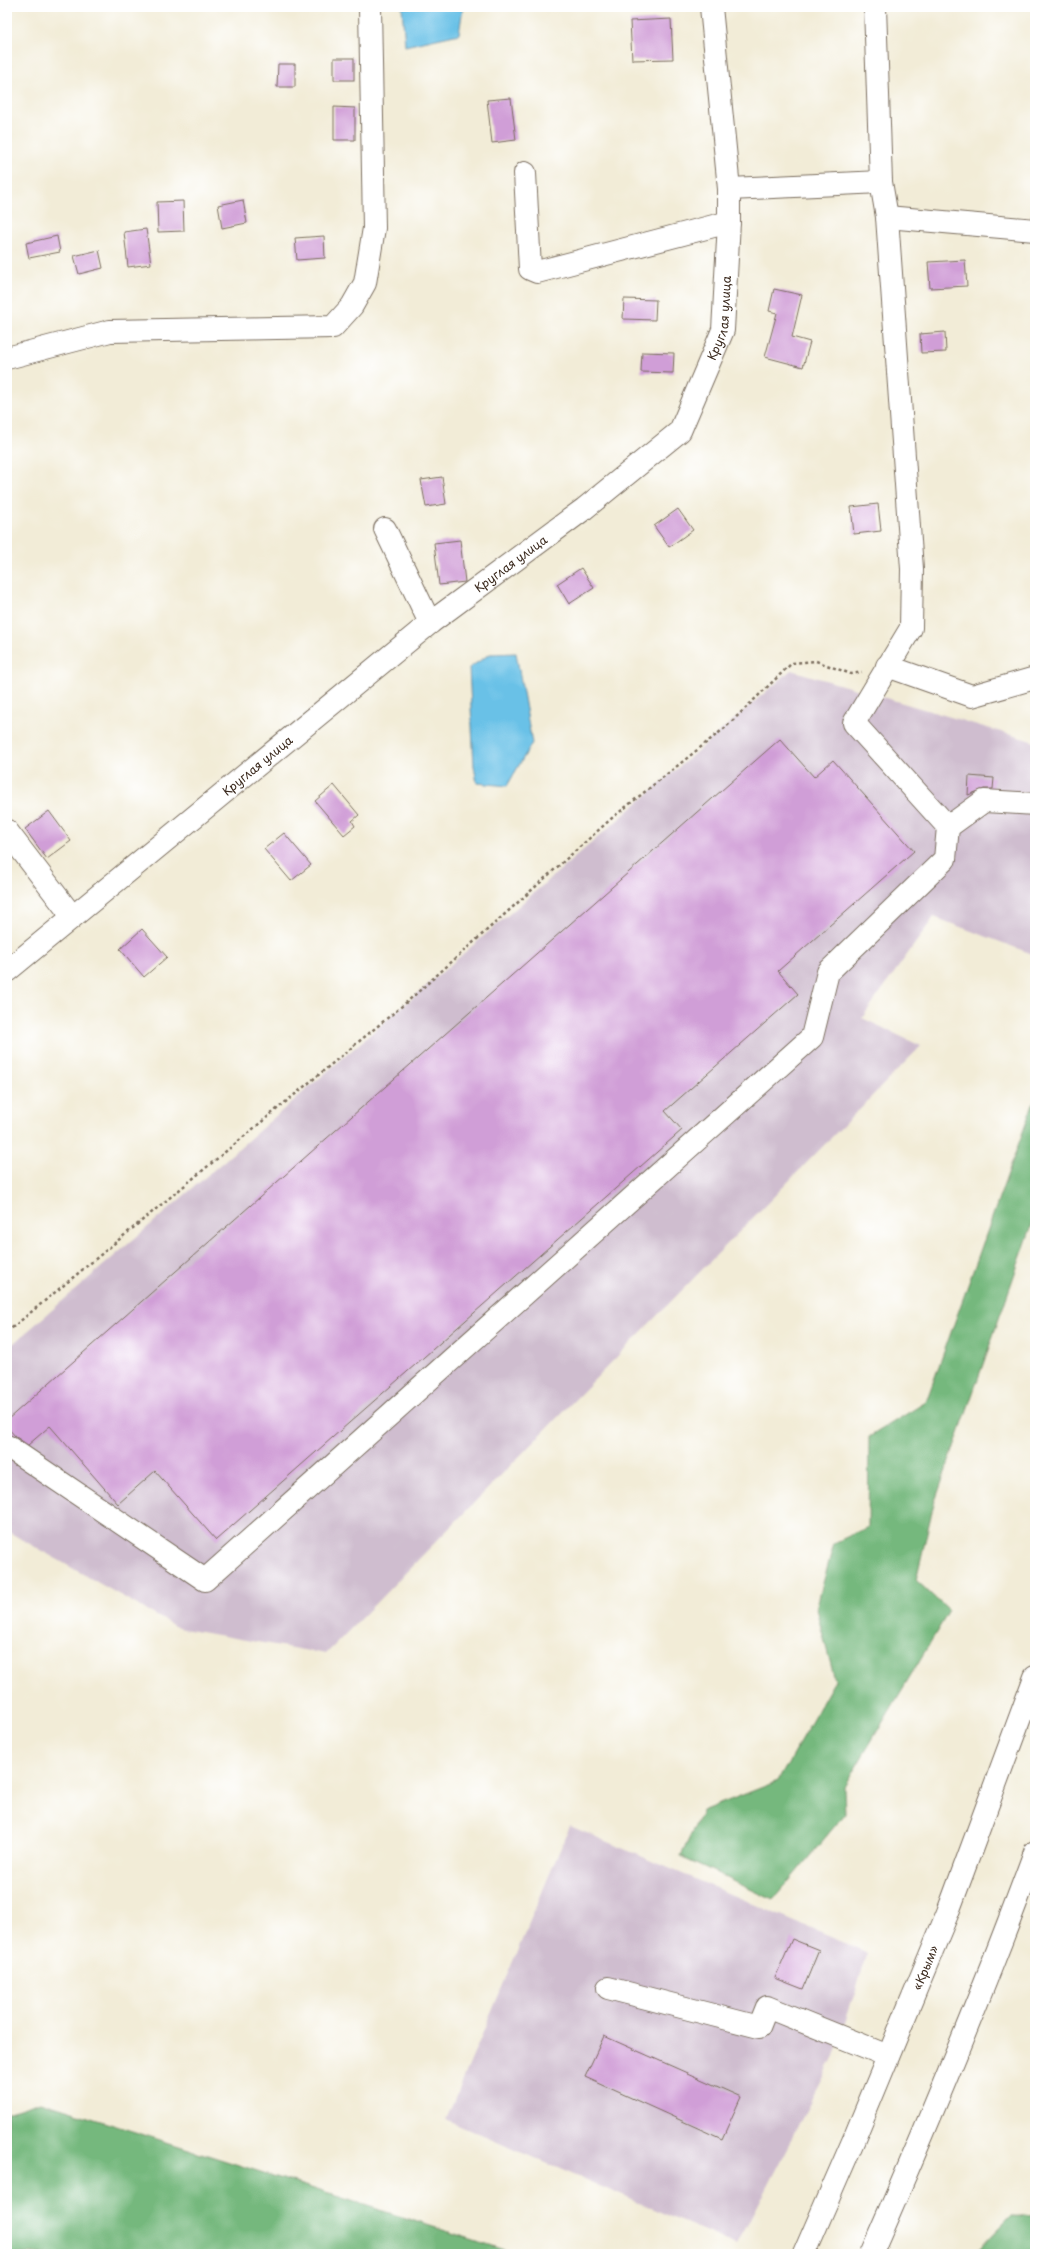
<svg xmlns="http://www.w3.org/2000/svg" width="1042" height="2261" font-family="'Playpen Sans',sans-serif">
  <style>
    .industrial { fill: #cfbdcf }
    .forest { fill: #74b87d; stroke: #58714e }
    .water { fill: #69c1e7; stroke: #527682 }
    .building { fill: #d09ed7 }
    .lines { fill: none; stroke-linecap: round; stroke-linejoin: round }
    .minor-casing { stroke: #7b6e5f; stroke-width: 24 }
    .highway-casing { stroke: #7b6e5f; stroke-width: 24 }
    .path { stroke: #7b6e5f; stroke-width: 2.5; stroke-dasharray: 3 3; stroke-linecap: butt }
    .minor { stroke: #fff; stroke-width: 22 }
    .highway { stroke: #fff; stroke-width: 22 }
    .labels { text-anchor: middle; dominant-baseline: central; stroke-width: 3; stroke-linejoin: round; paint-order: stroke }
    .street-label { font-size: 12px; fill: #3b2a1e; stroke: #fff }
  </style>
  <rect width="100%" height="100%" fill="#fff"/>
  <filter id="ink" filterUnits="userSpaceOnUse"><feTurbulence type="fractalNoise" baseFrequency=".025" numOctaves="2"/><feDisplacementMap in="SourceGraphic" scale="8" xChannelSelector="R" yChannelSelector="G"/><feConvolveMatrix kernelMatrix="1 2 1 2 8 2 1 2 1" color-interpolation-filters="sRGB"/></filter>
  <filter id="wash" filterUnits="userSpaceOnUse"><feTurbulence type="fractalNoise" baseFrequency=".012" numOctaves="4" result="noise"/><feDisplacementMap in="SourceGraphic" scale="16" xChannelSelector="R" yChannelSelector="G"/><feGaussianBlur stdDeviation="0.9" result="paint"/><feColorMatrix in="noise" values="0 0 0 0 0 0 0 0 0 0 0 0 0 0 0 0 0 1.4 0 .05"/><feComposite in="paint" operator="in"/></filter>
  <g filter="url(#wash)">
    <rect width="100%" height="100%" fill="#f2ecd7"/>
    <g class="industrial">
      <polygon points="791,670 1035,742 1035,955 934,917 862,1018 921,1046 326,1654 178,1628 7,1531 7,1349"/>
      <polygon points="570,1826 868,1953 834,2056 737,2245 446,2120"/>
    </g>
    <g class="forest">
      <polygon points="1035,1098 1035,1216 933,1507 916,1580 949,1611 844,1787 845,1814 773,1900 681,1856 702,1811 778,1781 835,1680 816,1609 834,1543 868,1527 869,1437 926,1402"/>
      <polygon points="41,2102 518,2254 7,2254 7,2113"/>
      <polygon points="1012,2215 1035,2216 1035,2254 974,2254"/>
    </g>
    <g class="water">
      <polygon points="402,7 463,7 459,34 405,46"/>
      <polygon points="516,653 532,743 507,786 477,783 474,766 469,668 490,654"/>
    </g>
    <g id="blocks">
      <g class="building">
        <polygon points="671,19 673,59 632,60 630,21"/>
        <rect x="334" y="58" width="20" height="22"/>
        <polygon points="278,64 295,64 295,87 277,87"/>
        <polygon points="511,98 516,140 492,143 487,100"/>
        <polygon points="334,107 355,108 355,140 334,140"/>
        <polygon points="243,200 247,223 222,228 218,205"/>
        <polygon points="183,201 184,231 158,232 157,202"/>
        <polygon points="146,229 151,264 128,267 124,232"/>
        <polygon points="57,236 60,252 29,258 26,243"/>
        <polygon points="324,236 325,258 297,260 295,238"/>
        <polygon points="99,250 103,268 79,274 74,256"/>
        <polygon points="965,260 967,286 930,288 928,262"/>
        <polygon points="774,289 802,295 792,337 810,342 803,367 765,357 777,313 769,311"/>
        <polygon points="624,299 656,300 655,320 623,319"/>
        <polygon points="945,332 946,352 921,353 920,334"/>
        <polygon points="642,352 674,353 673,373 641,372"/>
        <polygon points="442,477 446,504 426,507 421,480"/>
        <polygon points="878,504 881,531 854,534 851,507"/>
        <polygon points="678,509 693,530 669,547 654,526"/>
        <polygon points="460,540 465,582 439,585 434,543"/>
        <polygon points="581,568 594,588 569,604 557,584"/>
        <polygon points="780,739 814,777 833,760 914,851 778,971 798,994 665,1111 682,1130 216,1540 155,1471 118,1504 50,1426 28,1445 16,1437 7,1427 7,1420"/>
        <polygon points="969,776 994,778 993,789 984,789 968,795"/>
        <polygon points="334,785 359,815 352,821 355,826 344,835 315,801"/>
        <polygon points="49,811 71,841 47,859 25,829"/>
        <polygon points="284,833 311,865 291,881 264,849"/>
        <polygon points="142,929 167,957 144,977 120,949"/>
        <polygon points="792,1939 819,1950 803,1989 775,1978"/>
        <polygon points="604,2036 741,2097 722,2139 585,2077"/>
      </g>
    </g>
  </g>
  <g filter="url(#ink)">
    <use href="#blocks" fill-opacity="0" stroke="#7b6e5f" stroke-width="1"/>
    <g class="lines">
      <defs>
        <g id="minor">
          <polyline points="525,173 530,269 537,272 729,222"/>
          <polyline points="729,189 881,182"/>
          <polyline points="887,217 1035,230"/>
          <polyline points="7,358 110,331 333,327 352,306 365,283 374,228 370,7"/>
          <polyline points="385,529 430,623"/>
          <polyline points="887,666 972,696 1035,678"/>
          <polyline points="948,827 984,801 1035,804"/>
          <polyline points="7,831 72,916"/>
          <path id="s1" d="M7 971 430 623 584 509 680 431 723 330 729 222V189L711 7"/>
          <polyline points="7,1446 205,1580 812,1037 828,972 945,859 948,827 854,723 911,628 912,569 887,217 881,182 875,7"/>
          <polyline points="608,1988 759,2027 767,2007 888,2056"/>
        </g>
        <g id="highway">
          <path id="s2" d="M804 2254 854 2139 948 1912 1035 1677"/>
          <path d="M871 2254C929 2122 985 1988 1035 1852"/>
        </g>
      </defs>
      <use href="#minor" class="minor-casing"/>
      <use href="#highway" class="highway-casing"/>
      <polyline class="path" points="7,1332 408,1001 612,818 726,727 792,663 816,661 851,674 862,672"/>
      <use href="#minor" class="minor"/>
      <use href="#highway" class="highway"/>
    </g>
  </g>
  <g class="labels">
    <g class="street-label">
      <text stroke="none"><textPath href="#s1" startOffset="984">Круглая улица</textPath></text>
      <text stroke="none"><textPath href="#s1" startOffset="648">Круглая улица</textPath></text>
      <text stroke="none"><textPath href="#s1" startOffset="324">Круглая улица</textPath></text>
      <text stroke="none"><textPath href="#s2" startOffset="311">«Крым»</textPath></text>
    </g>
  </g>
  <rect width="1042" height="2261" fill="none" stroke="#fff" stroke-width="24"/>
</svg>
